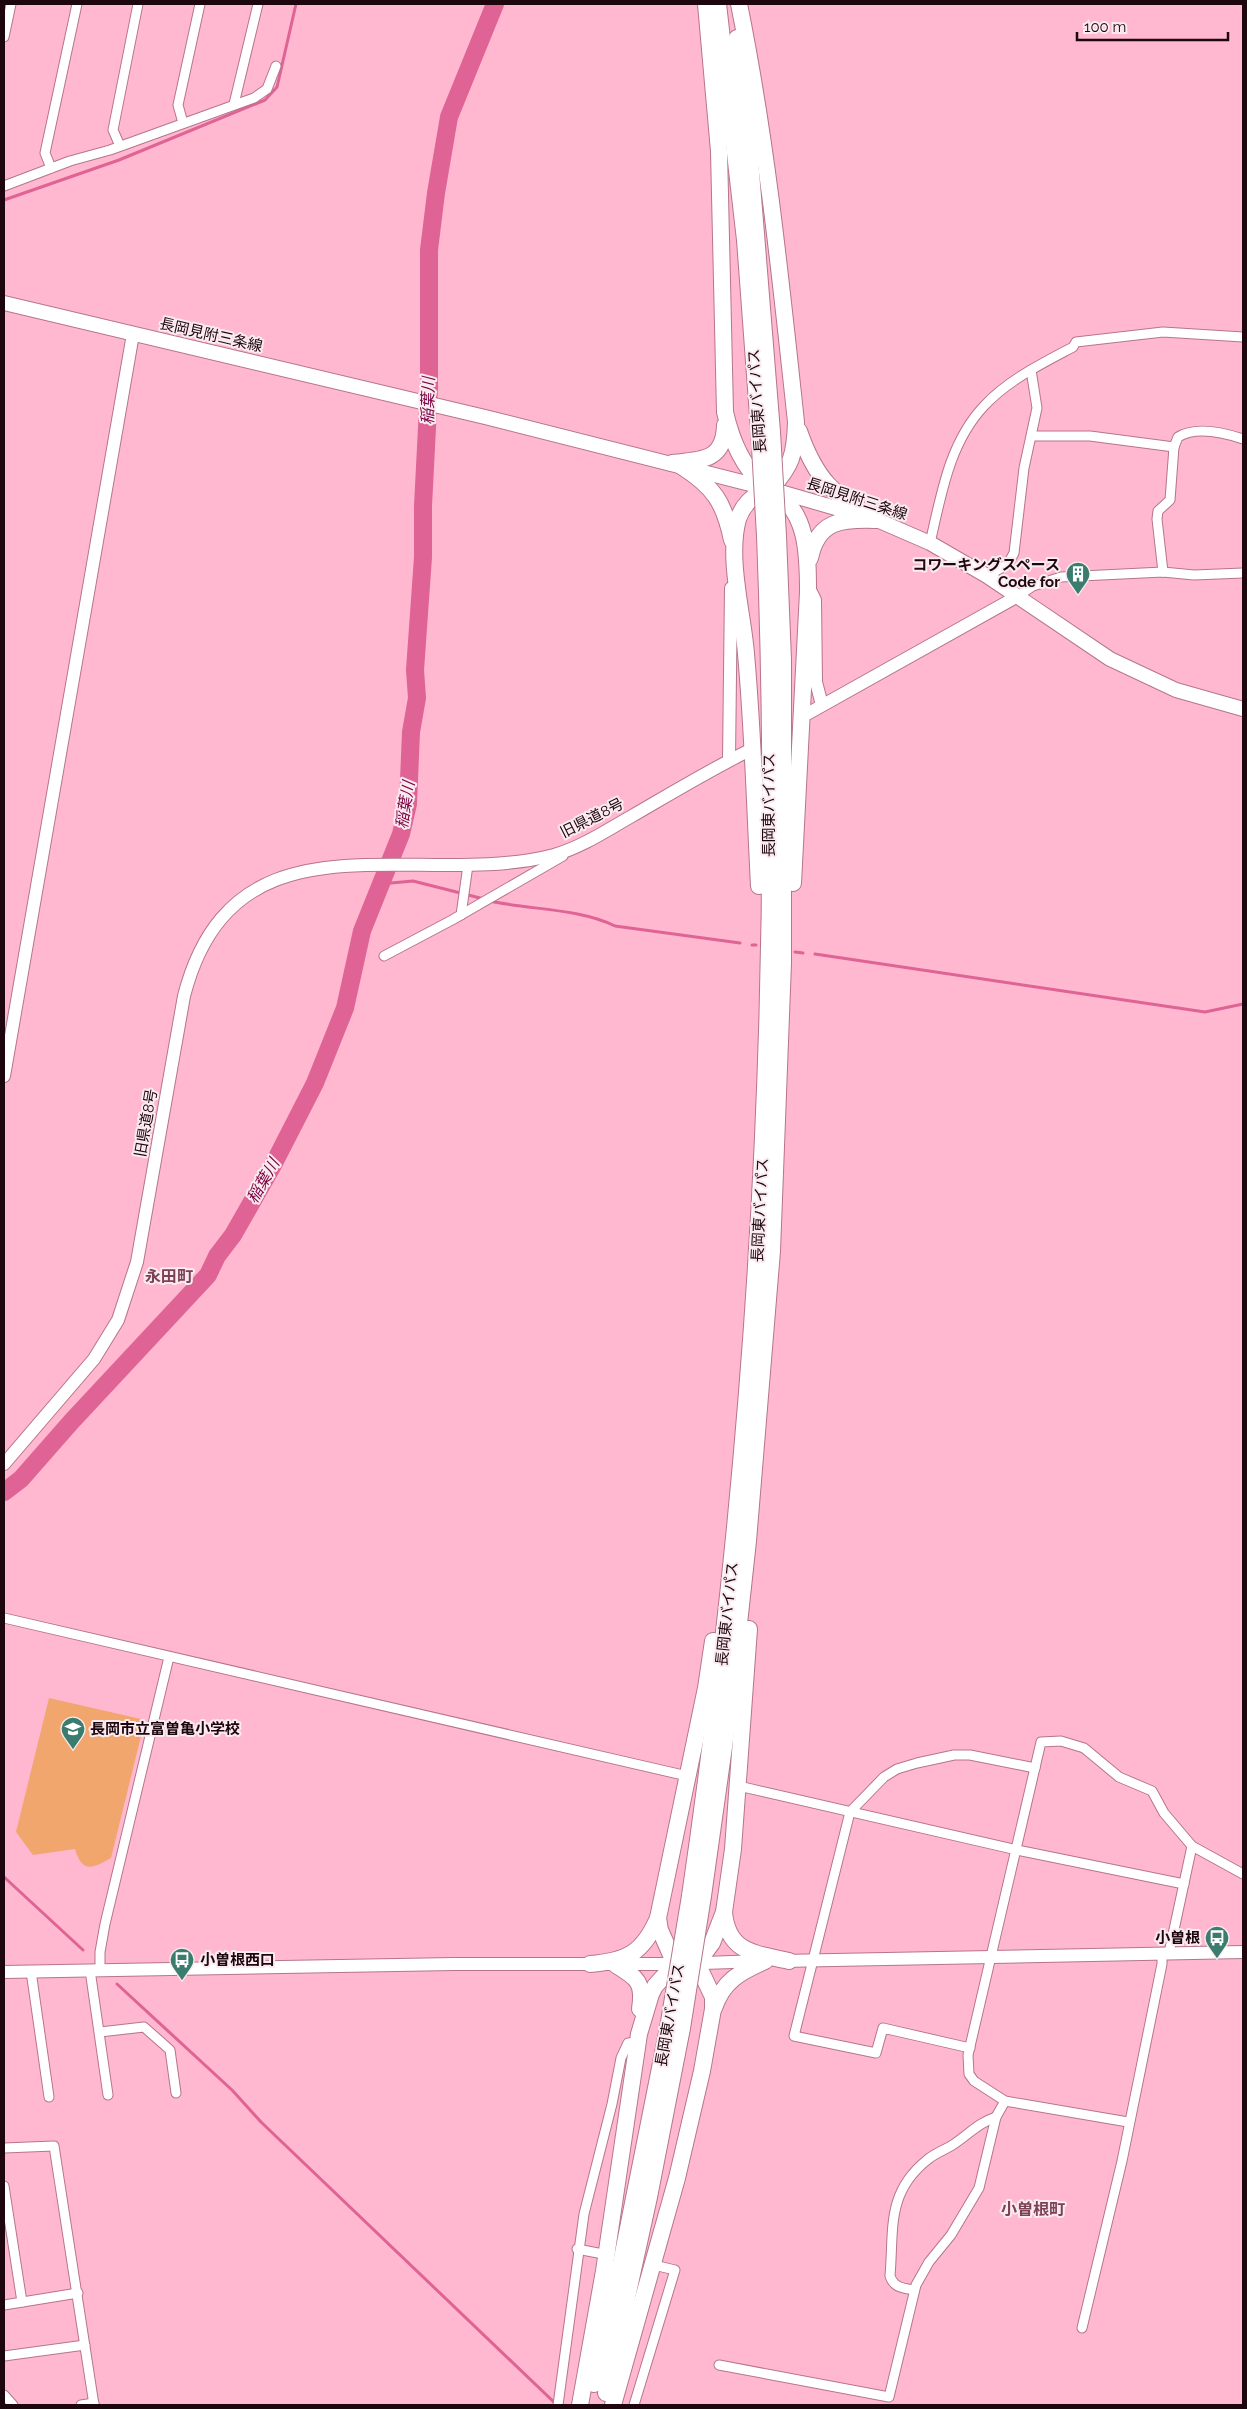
<svg xmlns="http://www.w3.org/2000/svg" width="1247" height="2409" font-family="Raleway,'Noto Sans JP',sans-serif">
  <style>
    .green { fill: #f0a66c }
    .lines { fill: none; stroke-linecap: round; stroke-linejoin: round }
    .stream { stroke: #df6394; stroke-width: 3 }
    .river { stroke: #df6394; stroke-width: 18 }
    .street-casing { stroke: #b6758b; stroke-width: 11 }
    .secondary-casing { stroke: #b6758b; stroke-width: 14 }
    .primary-casing { stroke: #b6758b; stroke-width: 16 }
    .highway-casing { stroke: #b6758b; stroke-width: 18 }
    .street { stroke: #fff; stroke-width: 9 }
    .secondary { stroke: #fff; stroke-width: 12 }
    .primary { stroke: #fff; stroke-width: 14 }
    .highway { stroke: #fff; stroke-width: 16 }
    .highway-bridge-casing { stroke: #b6758b; stroke-width: 18; stroke-linecap: butt }
    .highway-bridge { stroke: #fff; stroke-width: 16 }
    .labels { text-anchor: middle; dominant-baseline: central; stroke-width: 4; stroke-linejoin: round; paint-order: stroke }
    .street-label { font-size: 15px; fill: #1d060e; stroke: #faebf0 }
    .poi-label { font-size: 15px; font-weight: bold; fill: #1d060e; stroke: #faebf0; text-anchor: end }
    .water-label { font-size: 16px; font-style: italic; fill: #7c0343; stroke: #faebf0 }
    .neighbourhood-label { font-size: 16px; font-weight: bold; fill: #7d4157; stroke: #faebf0 }
  </style>
  <rect width="100%" height="100%" fill="#ffb8cf"/>
  <path class="green" d="M49 1698 145 1720 111 1858C92 1869 82 1873 75 1849L33 1855 16 1832Z"/>
  <g class="lines">
    <g class="stream">
      <polyline points="4,200 119,160 265,100 277,87 296,4"/>
      <polyline points="380,884 413,881 484,899"/>
      <path d="M490 901C530 910 577 908 615 926L740 943"/>
      <polyline points="752,945 756,945"/>
      <polyline points="795,952 803,953"/>
      <polyline points="815,954 1205,1012 1243,1004"/>
      <polyline points="4,1877 83,1950"/>
      <polyline points="117,1984 232,2090 261,2122 557,2405"/>
    </g>
    <polyline class="river" points="4,1492 21,1479 71,1422 208,1275 217,1256 233,1235 273,1165 315,1083 345,1008 362,931 401,834 408,804 411,732 417,698 415,670 423,557 423,506 429,388 429,250 436,193 449,117 495,4"/>
    <defs>
      <g id="street">
        <polyline points="4,37 11,4"/>
        <polyline points="234,104 258,4"/>
        <polyline points="183,123 178,105 200,4"/>
        <polyline points="120,146 113,130 138,4"/>
        <polyline points="51,168 45,153 77,4"/>
        <polyline points="4,186 70,161 110,150 254,98 267,89 276,66"/>
        <path d="M1032 436H1090L1174 447 1178 437C1196 426 1225 433 1243 439"/>
        <path d="M930 543C941 496 949 443 984 406 1008 380 1043 363 1073 347L1076 342 1163 332 1243 337"/>
        <polyline points="1163,572 1157,519 1158,511 1170,500 1174,447"/>
        <polyline points="987,576 1008,564 1014,553 1024,468 1037,408 1031,370"/>
        <polyline points="1018,596 1033,586 1061,577 1163,572 1194,575 1243,573"/>
        <polyline points="461,915 468,865"/>
        <polyline points="384,956 452,920 563,856"/>
        <polyline points="4,1618 683,1775"/>
        <polyline points="743,1787 1017,1850 1184,1884"/>
        <polyline points="1169,1953 1192,1846"/>
        <polyline points="90,1970 108,2095"/>
        <polyline points="100,1970 100,1952 105,1924 169,1657"/>
        <polyline points="31,1971 49,2097"/>
        <polyline points="100,2032 144,2027 170,2050 176,2093"/>
        <polyline points="970,2048 883,2028 876,2053 794,2036 850,1812 884,1777 897,1769 917,1763 954,1755 970,1755 1035,1768"/>
        <polyline points="1128,2122 1005,2101 974,2081 969,2074 968,2055 1041,1742 1061,1741 1084,1748 1119,1777 1152,1791 1164,1813 1192,1846 1243,1874"/>
        <polyline points="4,2148 54,2146 94,2405"/>
        <polyline points="4,2186 22,2302"/>
        <polyline points="577,2249 598,2253"/>
        <path d="M914 2290C903 2288 894 2288 890 2276 894 2229 886 2193 927 2160 935 2153 945 2150 954 2144 969 2134 978 2123 996 2117"/>
        <polyline points="4,2305 78,2293"/>
        <polyline points="1082,2328 1122,2161 1162,1964 1162,1953"/>
        <polyline points="4,2356 85,2345"/>
        <polyline points="719,2365 889,2397 916,2285 929,2262 951,2235 979,2188 996,2117 1005,2101"/>
        <polyline points="4,2395 13,2405"/>
        <polyline points="81,2405 94,2403"/>
        <polyline points="558,2405 584,2214 612,2104 621,2058 628,2043 638,2042"/>
        <polyline points="634,2405 675,2270 658,2266"/>
      </g>
      <g id="secondary">
        <polyline points="811,592 815,600 816,682 822,705"/>
        <polyline points="807,714 1018,596"/>
        <polyline points="729,760 731,588"/>
        <polyline points="4,1076 133,334"/>
        <path d="M4 1464 94 1359 118 1320 137 1262 184 996C234 803 416 891 554 855 582 847 607 830 632 816 670 794 708 771 748 751"/>
        <polyline points="781,1961 1243,1952"/>
        <polyline points="4,1972 454,1964 675,1964 761,1961"/>
      </g>
      <polyline id="primary" points="4,303 485,417 770,489 877,520 930,543 987,576 1110,659 1176,690 1243,709"/>
      <g id="highway">
        <path d="M706 4 719 151 725 412C732 443 743 466 765 488 753 497 743 504 738 519 727 558 743 614 746 654 753 731 755 809 759 886"/>
        <polyline points="718,4 745,240 759,429"/>
        <path d="M739 4C767 142 781 283 796 422 795 454 792 466 770 489 808 509 808 555 808 592L793 883"/>
        <polyline points="737,38 751,172 772,432"/>
        <path d="M799 431C816 480 833 495 877 520"/>
        <path d="M672 463C702 460 724 461 725 425"/>
        <path d="M681 466C714 487 724 502 732 540"/>
        <path d="M810 558C818 520 842 519 875 520"/>
        <path d="M690 1896C756 1444 783 993 765 536"/>
        <polyline points="703,1896 731,1697 748,1541 772,1251 783,963 783,660 778,536"/>
        <path d="M724 1912C728 1954 756 1953 789 1961"/>
        <path d="M590 1964C627 1961 643 1953 658 1918"/>
        <path d="M616 1965C638 1978 644 1983 640 2009"/>
        <path d="M714 2008C723 1981 740 1972 765 1961"/>
        <polyline points="594,2384 619,2273 668,2028"/>
        <polyline points="606,2393 649,2197 682,2028"/>
        <polyline points="580,2405 604,2271 639,2034 651,1994 655,1986 675,1964 660,1930 658,1918 706,1688 713,1641"/>
        <polyline points="613,2405 677,2178 702,2071 713,2009 713,1997 697,1963 712,1943 724,1912 733,1849 749,1629"/>
      </g>
    </defs>
    <use href="#street" class="street-casing"/>
    <use href="#secondary" class="secondary-casing"/>
    <use href="#primary" class="primary-casing"/>
    <use href="#highway" class="highway-casing"/>
    <use href="#street" class="street"/>
    <use href="#secondary" class="secondary"/>
    <use href="#primary" class="primary"/>
    <use href="#highway" class="highway"/>
    <defs>
      <g id="highway-bridge">
        <polyline points="759,429 765,536"/>
        <polyline points="772,432 778,536"/>
        <polyline points="668,2028 690,1896"/>
        <polyline points="682,2028 703,1896"/>
      </g>
    </defs>
    <use href="#highway-bridge" class="highway-bridge-casing"/>
    <use href="#highway-bridge" class="highway-bridge"/>
  </g>
  <defs>
    <symbol id="building-pin" viewBox="-11 -11 22 30"><path d="M0 17L-7.5 6A9.5 9.5 0 1 1 7.5 6Z" fill="#3a7c6e" stroke="#faebf0"/><path d="M-4-6H4V6H1V3H-1V6H-4ZM-2.5-4.3h1.7v1.8h-1.7ZM.8-4.3h1.7v1.8H.8ZM-2.5-1h1.7V.8h-1.7ZM.8-1h1.7V.8H.8Z" fill="#fff"/></symbol>
    <symbol id="school-pin" viewBox="-11 -11 22 30"><path d="M0 17L-7.5 6A9.5 9.5 0 1 1 7.5 6Z" fill="#3a7c6e" stroke="#faebf0"/><path d="M0-5L7-2L0 1L-7-2ZM-4 1L0 2.5L4 1V4Q0 6-4 4Z" fill="#fff"/></symbol>
    <symbol id="bus-pin" viewBox="-11 -11 22 30"><path d="M0 17L-7.5 6A9.5 9.5 0 1 1 7.5 6Z" fill="#3a7c6e" stroke="#faebf0"/><path d="M-5-6H5V4H4V6H2V4H-2V6H-4V4H-5ZM-3.5-4V0h7V-4ZM-3.5 1.2v1.5H-2V1.2ZM2 1.2v1.5H3.5V1.2Z" fill="#fff"/></symbol>
  </defs>
  <g fill-rule="evenodd">
    <use href="#building-pin" x="1064" y="560" width="28" height="38"/>
    <use href="#school-pin" x="59" y="1715" width="28" height="38"/>
    <use href="#bus-pin" x="1203" y="1924" width="28" height="38"/>
    <use href="#bus-pin" x="168" y="1946" width="28" height="38"/>
  </g>
  <g class="labels">
    <g class="street-label">
      <text transform="translate(211 335) rotate(13)">長岡見附三条線</text>
      <text transform="translate(757 401) rotate(-94)">長岡東バイパス</text>
      <text transform="translate(857 499) rotate(18)">長岡見附三条線</text>
      <text transform="translate(769 805) rotate(-90)">長岡東バイパス</text>
      <text transform="translate(592 818) rotate(-27)">旧県道8号</text>
      <text transform="translate(146 1123) rotate(-80)">旧県道8号</text>
      <text transform="translate(760 1210) rotate(-87)">長岡東バイパス</text>
      <text transform="translate(727 1614) rotate(-84)">長岡東バイパス</text>
      <text transform="translate(670 2015) rotate(-80)">長岡東バイパス</text>
    </g>
    <g class="poi-label">
      <text x="1060" y="565">コワーキングスペース<tspan x="1060" dy="17">Code for</tspan></text>
      <text x="90" y="1729" text-anchor="start">長岡市立富曽亀小学校</text>
      <text x="1200" y="1938">小曽根</text>
      <text x="200" y="1960" text-anchor="start">小曽根西口</text>
    </g>
    <g class="water-label">
      <text transform="translate(428 401) rotate(-89)">稲葉川</text>
      <text transform="translate(405 805) rotate(-81)">稲葉川</text>
      <text transform="translate(263 1181) rotate(-60)">稲葉川</text>
    </g>
    <g class="neighbourhood-label">
      <text x="169" y="1276">永田町</text>
      <text x="1033" y="2209">小曽根町</text>
    </g>
  </g>
  <rect width="1247" height="2409" fill="none" stroke="#1d060e" stroke-width="10"/>
  <path d="M1077 32v8h151v-8" fill="none" stroke="#1d060e" stroke-width="2.5"/>
  <text x="1084" y="32" font-size="15" fill="#1d060e" stroke="#faebf0" stroke-width="4" paint-order="stroke">100 m</text>
</svg>
